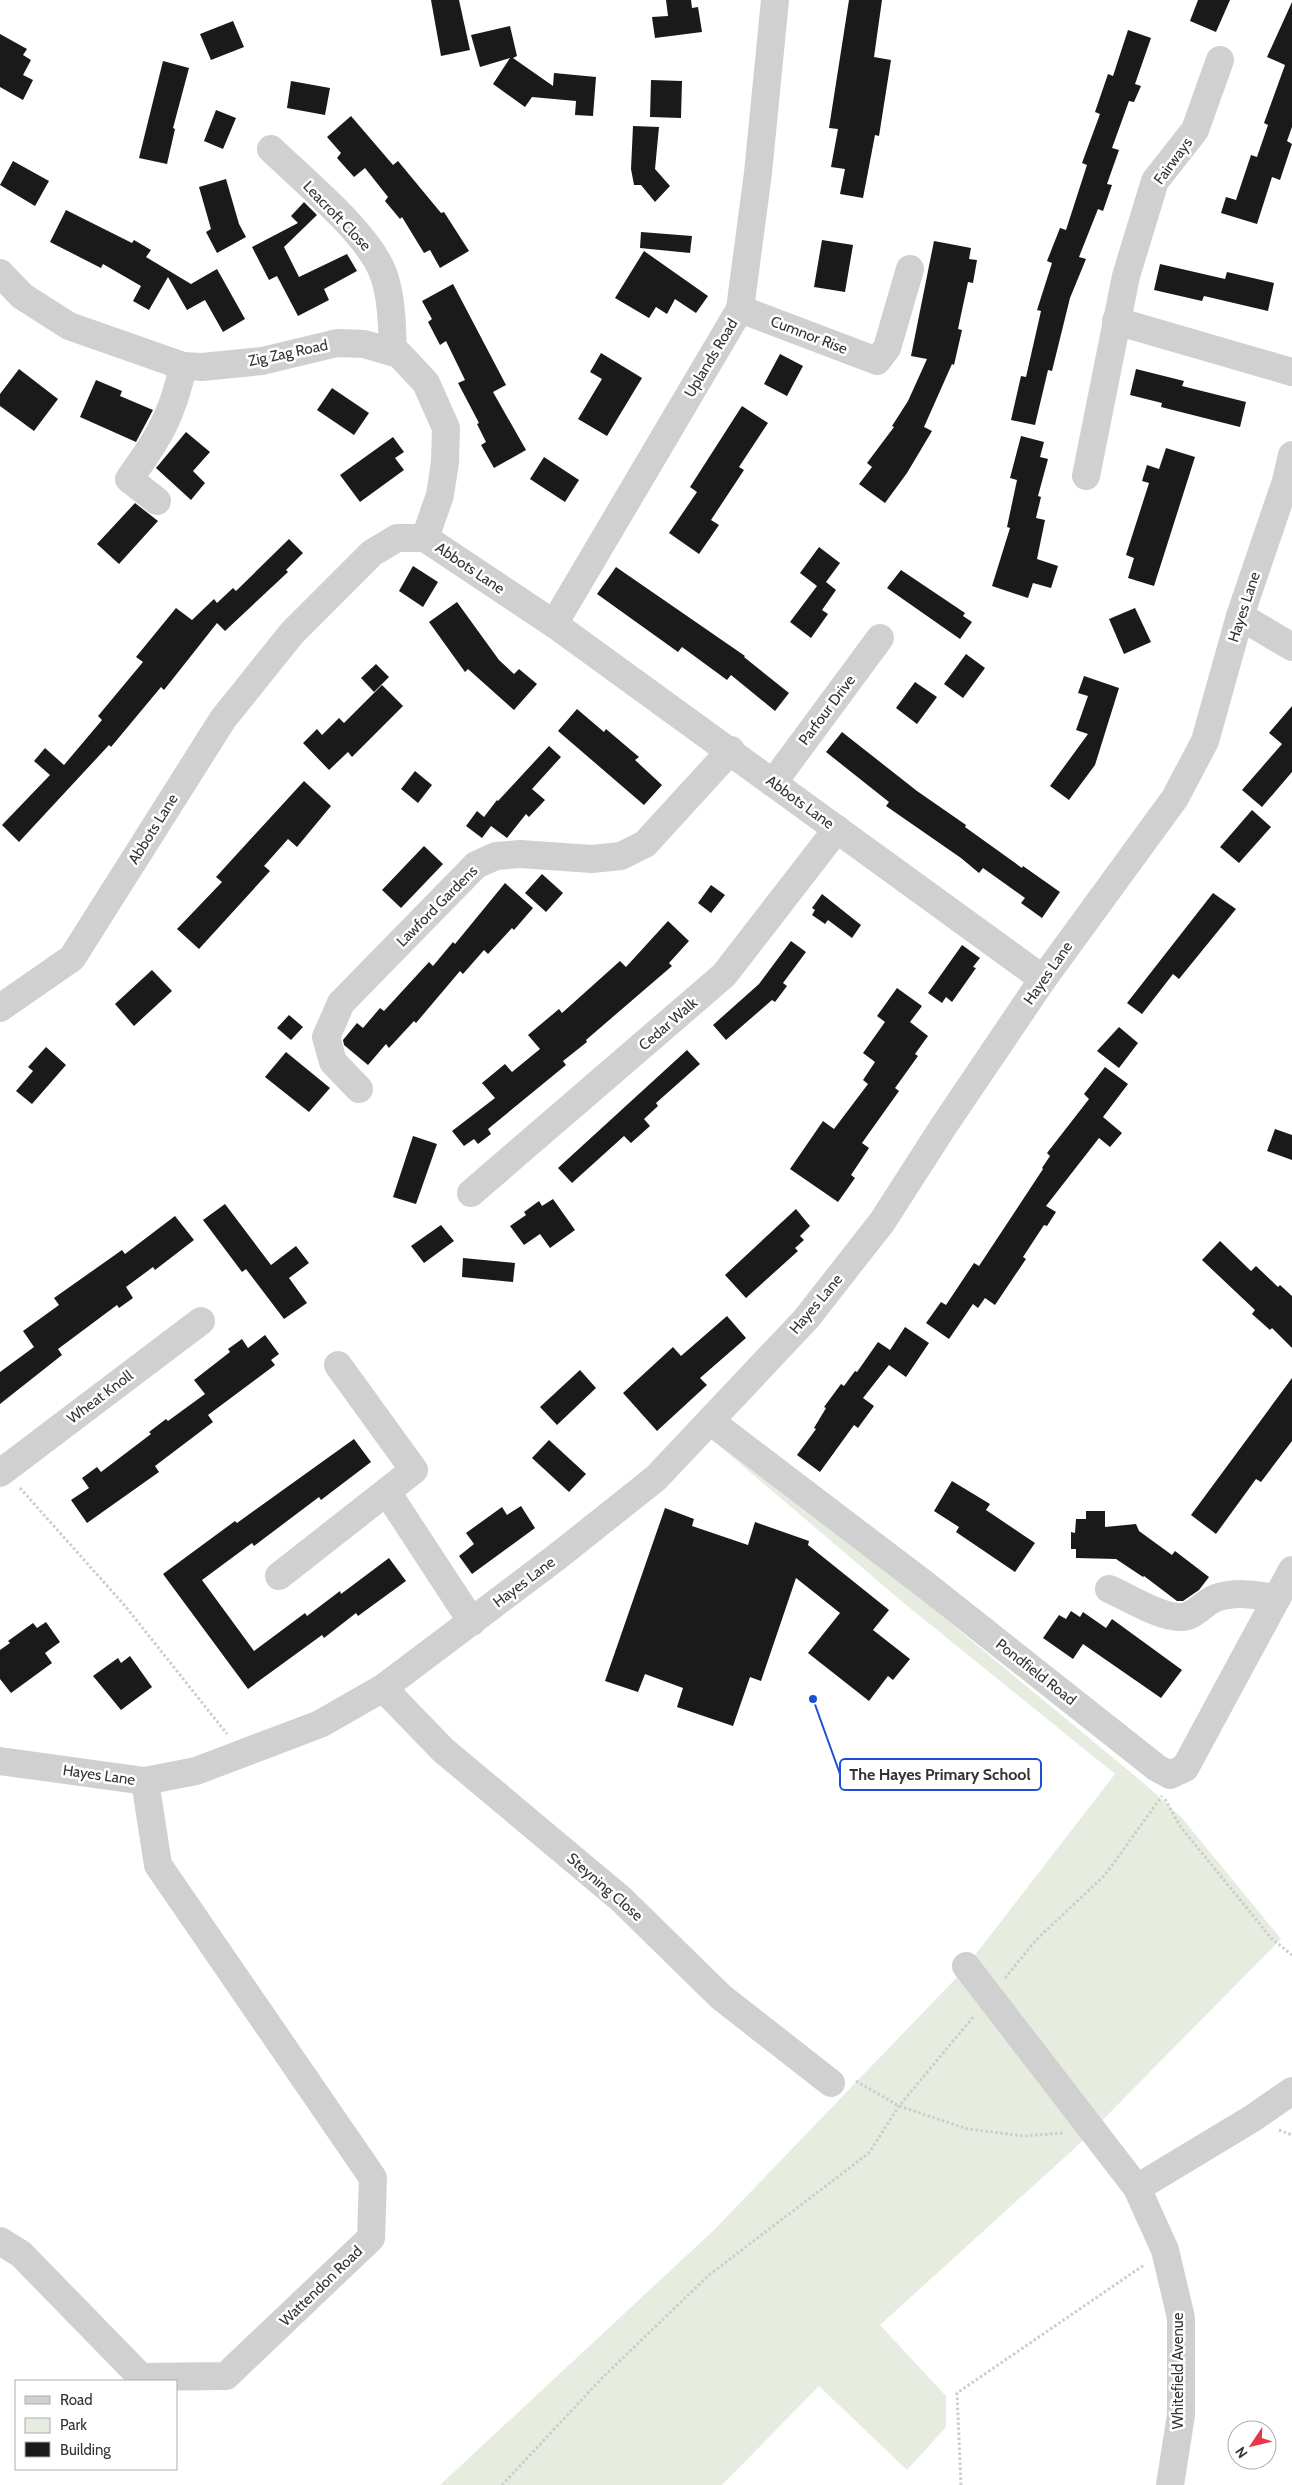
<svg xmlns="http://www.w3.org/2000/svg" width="1292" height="2485" font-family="Cabin,sans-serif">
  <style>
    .green { fill: #e6ecdf }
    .building { fill: #1a1a1a }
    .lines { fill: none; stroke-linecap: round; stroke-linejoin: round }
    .path { stroke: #cdcdcd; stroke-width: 3; stroke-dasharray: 2.5 2.5; stroke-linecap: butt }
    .minor { stroke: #d0d0d0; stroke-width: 28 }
    .labels { text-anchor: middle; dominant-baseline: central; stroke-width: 5; stroke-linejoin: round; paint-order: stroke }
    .street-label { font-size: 15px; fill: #333; stroke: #fff }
    .leader { fill: none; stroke: #1d4ed8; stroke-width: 2 }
    .callout-dot { fill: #1d4ed8; stroke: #fff; stroke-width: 2 }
    .callout { fill: #fff; stroke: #1d4ed8; stroke-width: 2 }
    .callout-label { font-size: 16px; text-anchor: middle; font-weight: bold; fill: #333 }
  </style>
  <rect width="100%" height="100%" fill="#fff"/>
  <polygon class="green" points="724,1450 914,1593 1147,1786 1182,1818 1281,1939 1074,2149 880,2325 946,2396 946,2427 907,2470 819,2386 722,2485 440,2485 714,2230 962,1972 1115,1774 905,1604"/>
  <g class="building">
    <polygon points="431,0 459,0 470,50 441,56"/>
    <polygon points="666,0 691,0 692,8 698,7 702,32 655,38 652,17 668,16"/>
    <polygon points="849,0 882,0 874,57 891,60 879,136 875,135 863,198 840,194 845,169 831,167 838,129 829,128"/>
    <polygon points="1198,0 1230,0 1216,32 1190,21"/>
    <polygon points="1292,2 1292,127 1287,141 1292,144 1280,180 1272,177 1257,224 1221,213 1226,197 1236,200 1251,155 1257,157 1268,125 1264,123 1285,65 1267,57"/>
    <polygon points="233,21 244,47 211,60 200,34"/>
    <polygon points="510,26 517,56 513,58 553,86 554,73 596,77 593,116 575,115 576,101 532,97 525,107 493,84 510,58 480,67 471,35"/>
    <polygon points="1128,30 1151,38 1135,84 1141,86 1134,102 1129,101 1112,148 1119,150 1107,184 1112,185 1103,211 1098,209 1079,257 1086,259 1070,298 1052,371 1048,370 1035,425 1011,420 1021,376 1026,377 1041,311 1037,310 1052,263 1047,261 1060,228 1066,230 1087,165 1082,163 1100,114 1095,112 1108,74 1113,76"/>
    <polygon points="0,34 27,49 23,55 31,60 23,75 33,80 23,100 0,87"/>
    <polygon points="163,61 189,68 173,128 175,129 167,164 139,158"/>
    <polygon points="651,80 682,81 681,118 650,117"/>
    <polygon points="291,81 330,88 325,115 287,108"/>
    <polygon points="216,110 236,118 223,149 204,141"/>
    <polygon points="351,116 393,165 398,161 441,213 444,212 469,251 440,268 430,250 424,253 402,217 400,219 385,201 388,197 365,168 354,177 337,158 341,153 327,137"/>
    <polygon points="633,126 659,127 655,169 670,186 655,202 641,185 634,185 631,169"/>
    <polygon points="13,161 49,181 35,206 0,185"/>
    <polygon points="226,179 239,224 246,237 217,253 206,232 211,229 199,187"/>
    <polygon points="304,202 317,215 284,247 299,277 347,254 357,271 324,289 329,300 298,316 277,276 269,280 252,247 298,223 291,216"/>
    <polygon points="66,210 132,243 134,240 151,250 146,257 191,284 217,269 245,319 223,332 205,300 187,310 168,277 149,310 133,301 141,286 103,264 101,268 50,242"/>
    <polygon points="641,232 692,236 690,253 640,248"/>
    <polygon points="822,240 853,245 845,292 814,287"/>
    <polygon points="934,241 971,248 969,259 977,260 973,283 968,282 958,329 962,330 954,365 952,364 924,427 932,431 907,473 885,503 859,484 872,467 867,463 894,427 892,426 908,401 927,359 911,356"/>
    <polygon points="644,251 708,296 696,313 675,299 667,314 656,307 649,318 615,298"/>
    <polygon points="1160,264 1225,279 1227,272 1274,283 1268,311 1204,296 1202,301 1154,290"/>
    <polygon points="453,284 506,385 493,392 526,450 494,468 481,445 486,442 477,424 479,423 458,383 465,380 446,341 440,345 428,322 432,319 422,301"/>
    <polygon points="601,353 642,378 607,436 578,419 602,379 590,372"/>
    <polygon points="780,354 803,366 787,396 764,384"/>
    <polygon points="19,369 58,399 34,431 0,406 0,394"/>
    <polygon points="1136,369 1184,381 1182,386 1246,402 1240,427 1161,407 1162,403 1130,395"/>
    <polygon points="96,380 122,391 120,396 153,410 136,442 80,417"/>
    <polygon points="332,388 369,413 354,435 317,410"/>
    <polygon points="742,406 768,423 739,467 744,470 711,520 719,525 699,554 669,533 697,492 690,487"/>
    <polygon points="186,432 210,452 193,471 205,483 191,500 156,468"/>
    <polygon points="1021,436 1044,442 1040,457 1048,459 1038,496 1041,497 1036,518 1045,520 1037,559 1058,566 1051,588 1033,583 1028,598 992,586 1010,528 1007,527 1017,480 1010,478"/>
    <polygon points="393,437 404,452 395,458 404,470 360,502 340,475"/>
    <polygon points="1166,448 1195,457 1154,586 1128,578 1134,558 1126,555 1149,483 1142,481 1147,465 1159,469"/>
    <polygon points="544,457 579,480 565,502 530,479"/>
    <polygon points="135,503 158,521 119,564 97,544"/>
    <polygon points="289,539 303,553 286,570 288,572 225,631 217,623 164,690 161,687 111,747 109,745 19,842 2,825 50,775 34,761 45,748 64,765 102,720 98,716 143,662 136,657 176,608 192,620 214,599 217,603 233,588 236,591"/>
    <polygon points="819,547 840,563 826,582 836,590 822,610 828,614 811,638 790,622 817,586 800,573"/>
    <polygon points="413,566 438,582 423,607 399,591"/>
    <polygon points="616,567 745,656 744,657 789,693 775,711 731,675 727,680 682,647 678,652 597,594"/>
    <polygon points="901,570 965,613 963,616 972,622 960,639 887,588"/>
    <polygon points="457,602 499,660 514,674 519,669 537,684 514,710 468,669 465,672 429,622"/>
    <polygon points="1135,608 1151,642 1124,654 1109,619"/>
    <polygon points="966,654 985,668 963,698 944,684"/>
    <polygon points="376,664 389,677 374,692 361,678"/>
    <polygon points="1084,676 1119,688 1095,765 1069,800 1050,786 1088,734 1076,730 1088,696 1078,693"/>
    <polygon points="915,682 937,697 917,724 896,708"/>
    <polygon points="382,685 403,706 352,757 348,752 329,770 303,743 317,729 322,735 339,718 344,723"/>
    <polygon points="1292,706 1292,772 1262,807 1242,790 1282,744 1269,733"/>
    <polygon points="577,709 604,732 606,729 639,757 635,760 662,785 644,805 558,731"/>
    <polygon points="842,732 917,791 966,825 965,827 1022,868 1023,866 1060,892 1042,918 1021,903 1025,898 983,868 979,873 961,858 886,806 889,802 826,752"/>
    <polygon points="549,746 561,757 532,789 545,800 529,817 526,814 507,838 491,826 482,838 466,826 477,811 484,817 497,800 498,801"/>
    <polygon points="415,771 432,785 418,803 401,789"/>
    <polygon points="304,781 331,806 297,847 288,839 264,866 270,871 199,949 177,929 222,882 216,877"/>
    <polygon points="1252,810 1271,827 1239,863 1220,847"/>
    <polygon points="424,846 443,864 401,908 382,890"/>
    <polygon points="542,874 563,893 546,912 525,893"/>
    <polygon points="505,883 533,908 514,930 512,928 488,954 484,950 463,974 460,971 416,1023 414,1021 389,1048 386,1044 368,1065 344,1045 343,1040 357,1023 363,1028 380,1008 384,1011 429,962 433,966 453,942 455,944"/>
    <polygon points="711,885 725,895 711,913 698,903"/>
    <polygon points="1213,893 1236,909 1179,979 1173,974 1142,1014 1127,1003"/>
    <polygon points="822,894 861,925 852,938 828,920 825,924 812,915 815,910 812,908"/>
    <polygon points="668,921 689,941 669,963 672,966 586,1040 587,1042 563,1061 566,1065 488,1129 491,1134 478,1144 474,1139 464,1146 452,1131 495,1098 482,1083 505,1064 512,1072 540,1049 528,1035 559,1009 562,1013 620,961 626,967"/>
    <polygon points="791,941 806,952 783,983 787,986 775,1002 772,1000 726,1040 713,1025 759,984"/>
    <polygon points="962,945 980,958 973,967 976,968 952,1002 946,997 942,1003 928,993"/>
    <polygon points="152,970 172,991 134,1026 115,1004"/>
    <polygon points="897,988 922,1006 910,1022 928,1036 915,1054 918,1056 895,1088 899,1091 862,1143 869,1148 851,1175 855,1178 838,1202 790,1169 823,1121 834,1129 868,1084 863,1080 875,1062 863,1053 885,1022 877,1016"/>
    <polygon points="289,1015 303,1027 291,1040 277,1028"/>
    <polygon points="1119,1027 1138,1043 1119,1068 1097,1051"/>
    <polygon points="46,1047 66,1065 32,1104 16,1091 33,1071 28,1067"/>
    <polygon points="687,1050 700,1064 656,1103 658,1106 644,1119 650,1126 631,1143 624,1136 572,1183 558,1168"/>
    <polygon points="286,1052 330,1088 309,1112 265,1077"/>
    <polygon points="1105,1067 1128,1084 1103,1117 1122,1133 1110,1147 1099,1138 1046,1206 1056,1212 1047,1226 1044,1225 1023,1257 1026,1259 995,1305 985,1298 978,1308 973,1304 949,1339 926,1323 941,1302 946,1305 974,1263 979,1266 1043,1169 1042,1168 1050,1156 1047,1153 1089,1099 1084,1094"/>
    <polygon points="1275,1129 1292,1135 1292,1160 1267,1151"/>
    <polygon points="413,1136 437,1144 416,1204 393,1197"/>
    <polygon points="553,1199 575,1230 550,1248 540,1234 524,1245 510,1226 526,1215 524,1212 539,1201 542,1206"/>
    <polygon points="225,1204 271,1265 296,1246 309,1263 289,1278 307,1303 284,1319 246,1269 242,1272 203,1220"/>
    <polygon points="796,1209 810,1226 800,1236 804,1240 795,1248 798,1251 746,1298 725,1275"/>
    <polygon points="175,1216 194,1240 155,1270 153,1267 126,1287 133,1298 119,1308 117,1305 58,1349 62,1355 0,1404 0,1372 34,1347 23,1331 59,1305 54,1298 122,1250 125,1254"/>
    <polygon points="441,1225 454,1241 424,1263 411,1246"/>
    <polygon points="1220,1241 1251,1271 1256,1266 1278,1287 1280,1285 1292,1296 1292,1348 1272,1328 1270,1330 1252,1314 1255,1310 1202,1260"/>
    <polygon points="463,1258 515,1263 513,1282 462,1277"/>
    <polygon points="727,1316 746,1338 700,1378 707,1385 657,1431 623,1393 673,1347 681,1356"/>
    <polygon points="905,1327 929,1343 906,1377 889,1365 863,1398 874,1406 858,1428 854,1425 820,1472 797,1455 816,1429 814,1428 826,1408 824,1407 841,1384 844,1386 855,1371 857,1372 878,1342 890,1350"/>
    <polygon points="265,1335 279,1354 271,1360 275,1365 208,1415 213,1422 155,1466 159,1472 87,1523 71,1500 89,1488 82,1478 97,1467 101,1472 151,1434 149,1432 166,1419 168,1421 205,1394 194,1380 230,1352 228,1349 242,1339 248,1348"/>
    <polygon points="580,1370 596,1388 557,1425 540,1407"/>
    <polygon points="1292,1378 1292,1441 1261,1482 1256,1479 1216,1534 1191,1515"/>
    <polygon points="354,1439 371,1462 321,1500 319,1497 254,1546 252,1543 202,1580 254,1651 305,1613 307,1616 340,1591 341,1594 389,1558 406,1581 358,1616 356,1613 324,1638 322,1635 248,1689 163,1574 235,1521 237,1523"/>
    <polygon points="549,1440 586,1474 569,1492 532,1458"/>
    <polygon points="952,1481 990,1504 986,1510 1035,1543 1015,1572 956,1532 959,1527 934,1511"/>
    <polygon points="521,1506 535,1528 472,1574 459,1556 474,1544 466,1533 502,1507 507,1515"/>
    <polygon points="665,1508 694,1519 692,1526 748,1545 755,1522 809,1541 808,1545 889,1610 873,1630 910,1659 893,1680 888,1676 869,1701 808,1653 840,1613 796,1578 761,1681 750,1677 733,1726 677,1707 683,1688 645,1674 638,1692 605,1681"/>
    <polygon points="1086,1511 1105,1511 1105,1527 1136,1524 1139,1531 1172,1555 1175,1551 1209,1577 1199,1590 1183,1601 1177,1601 1144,1576 1143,1577 1116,1559 1076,1558 1076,1549 1071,1549 1071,1532 1075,1533 1076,1519 1086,1519"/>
    <polygon points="1071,1611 1080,1617 1083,1612 1106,1628 1112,1619 1182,1670 1161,1698 1083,1644 1073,1659 1043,1638 1059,1615 1066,1619"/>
    <polygon points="46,1622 60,1642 45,1653 52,1663 11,1693 0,1679 0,1650 10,1643 8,1641 33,1623 37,1628"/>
    <polygon points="130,1656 152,1687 121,1710 93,1676 118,1658 121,1663"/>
  </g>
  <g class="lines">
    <g class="path">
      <polyline points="20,1488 126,1607 227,1734"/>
      <polyline points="1165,1799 1180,1826 1271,1938 1292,1955"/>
      <polyline points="1005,1978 1036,1940 1105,1875 1162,1796"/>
      <polyline points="856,2081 899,2106 968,2129 1024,2136 1063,2133"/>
      <polyline points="1279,2130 1292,2135"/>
      <polyline points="502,2485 602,2378 709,2275 869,2153 899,2106 974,2016"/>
      <polyline points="961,2485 957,2393 1144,2265"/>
    </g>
    <g class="minor">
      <path d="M271 149C303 180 368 233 383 273 392 297 392 326 393 352"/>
      <polyline points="0,273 22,296 69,326 183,366 202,367 262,361 337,343 364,344 399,354 426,383 446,428 445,462 440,495 425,538"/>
      <polyline points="740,309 877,361 887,348 910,269"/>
      <polyline points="1116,321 1292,372"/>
      <polyline points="1086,476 1126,276 1155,181 1195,130 1220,60"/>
      <path d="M157 501 129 479C158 439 173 415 183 366"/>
      <polyline points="1240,616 1292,647"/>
      <polyline points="554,624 740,309 758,173 775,0"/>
      <polyline points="773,783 880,638"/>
      <polyline points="0,1008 72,958 223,719 292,633 372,553 397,538 425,538 554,624 1043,979"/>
      <polyline points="359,1089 333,1062 326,1037 341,1003 476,865 496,856 520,854 592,859 621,856 645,844 731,750"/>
      <polyline points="471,1193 724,975 837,829"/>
      <polyline points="710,1421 923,1583 1157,1768 1170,1775 1185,1768 1292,1570"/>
      <polyline points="0,1473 201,1321"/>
      <polyline points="387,1492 472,1622"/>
      <polyline points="279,1576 414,1470 338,1365"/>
      <path d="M1109 1589C1128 1597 1159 1617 1180 1617 1194 1618 1204 1602 1216 1598 1237 1591 1256 1595 1277 1598"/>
      <polyline points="383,1688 443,1750 621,1899 721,1997 831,2083"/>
      <polyline points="0,1761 145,1781 196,1771 320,1724 383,1688 558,1556 656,1478 806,1319 882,1222 943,1127 1043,979 1175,798 1205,741 1240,616 1286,481 1292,455"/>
      <polyline points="966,1966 1137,2188 1165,2250 1181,2318 1181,2415 1170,2485"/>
      <polyline points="1137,2188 1253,2118 1292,2091"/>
      <polyline points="0,2241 21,2254 141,2377 226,2376 371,2238 373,2178 158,1865 145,1781"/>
    </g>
  </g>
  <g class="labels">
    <g class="street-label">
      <text transform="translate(1173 161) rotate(-54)">Fairways</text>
      <text transform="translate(337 216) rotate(46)">Leacroft Close</text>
      <text transform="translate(809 335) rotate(21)">Cumnor Rise</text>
      <text transform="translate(288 353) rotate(-12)">Zig Zag Road</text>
      <text transform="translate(711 358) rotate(-59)">Uplands Road</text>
      <text transform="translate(470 568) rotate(34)">Abbots Lane</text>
      <text transform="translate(1244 607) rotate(-72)">Hayes Lane</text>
      <text transform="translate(827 710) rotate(-53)">Parfour Drive</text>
      <text transform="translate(800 802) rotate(36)">Abbots Lane</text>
      <text transform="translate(153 829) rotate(-58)">Abbots Lane</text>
      <text transform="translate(437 906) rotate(-45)">Lawford Gardens</text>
      <text transform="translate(1048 973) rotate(-55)">Hayes Lane</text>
      <text transform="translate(668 1024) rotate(-41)">Cedar Walk</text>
      <text transform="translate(816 1304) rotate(-50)">Hayes Lane</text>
      <text transform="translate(100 1397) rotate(-37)">Wheat Knoll</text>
      <text transform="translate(524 1582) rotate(-37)">Hayes Lane</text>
      <text transform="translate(1036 1672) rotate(38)">Pondfield Road</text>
      <text transform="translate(99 1775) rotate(8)">Hayes Lane</text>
      <text transform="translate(605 1887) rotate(41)">Steyning Close</text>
      <text transform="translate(321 2286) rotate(-44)">Wattendon Road</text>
      <text transform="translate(1178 2371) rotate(-90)">Whitefield Avenue</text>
    </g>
  </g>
  <path class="leader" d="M813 1699L840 1774"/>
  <circle class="callout-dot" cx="813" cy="1699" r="5"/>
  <rect class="callout" x="840" y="1759" width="201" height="31" rx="5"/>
  <g class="callout-label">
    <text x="940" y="1780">The Hayes Primary School</text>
  </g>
  <rect x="15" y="2380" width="162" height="90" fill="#ffffff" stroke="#adadad"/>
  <rect x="25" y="2396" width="25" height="8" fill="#d0d0d0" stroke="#adadad"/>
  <text x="60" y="2405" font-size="15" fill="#333333">Road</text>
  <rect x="25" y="2418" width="25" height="15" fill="#e6ecdf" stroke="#adadad"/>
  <text x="60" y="2430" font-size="15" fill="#333333">Park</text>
  <rect x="25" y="2442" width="25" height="15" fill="#1a1a1a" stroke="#adadad"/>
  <text x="60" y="2455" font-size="15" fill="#333333">Building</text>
  <g transform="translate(1252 2445) rotate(235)"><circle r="24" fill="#ffffff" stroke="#adadad"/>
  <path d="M0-4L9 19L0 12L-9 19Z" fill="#e63946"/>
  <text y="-8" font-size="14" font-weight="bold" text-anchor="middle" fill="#333333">N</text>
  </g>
</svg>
